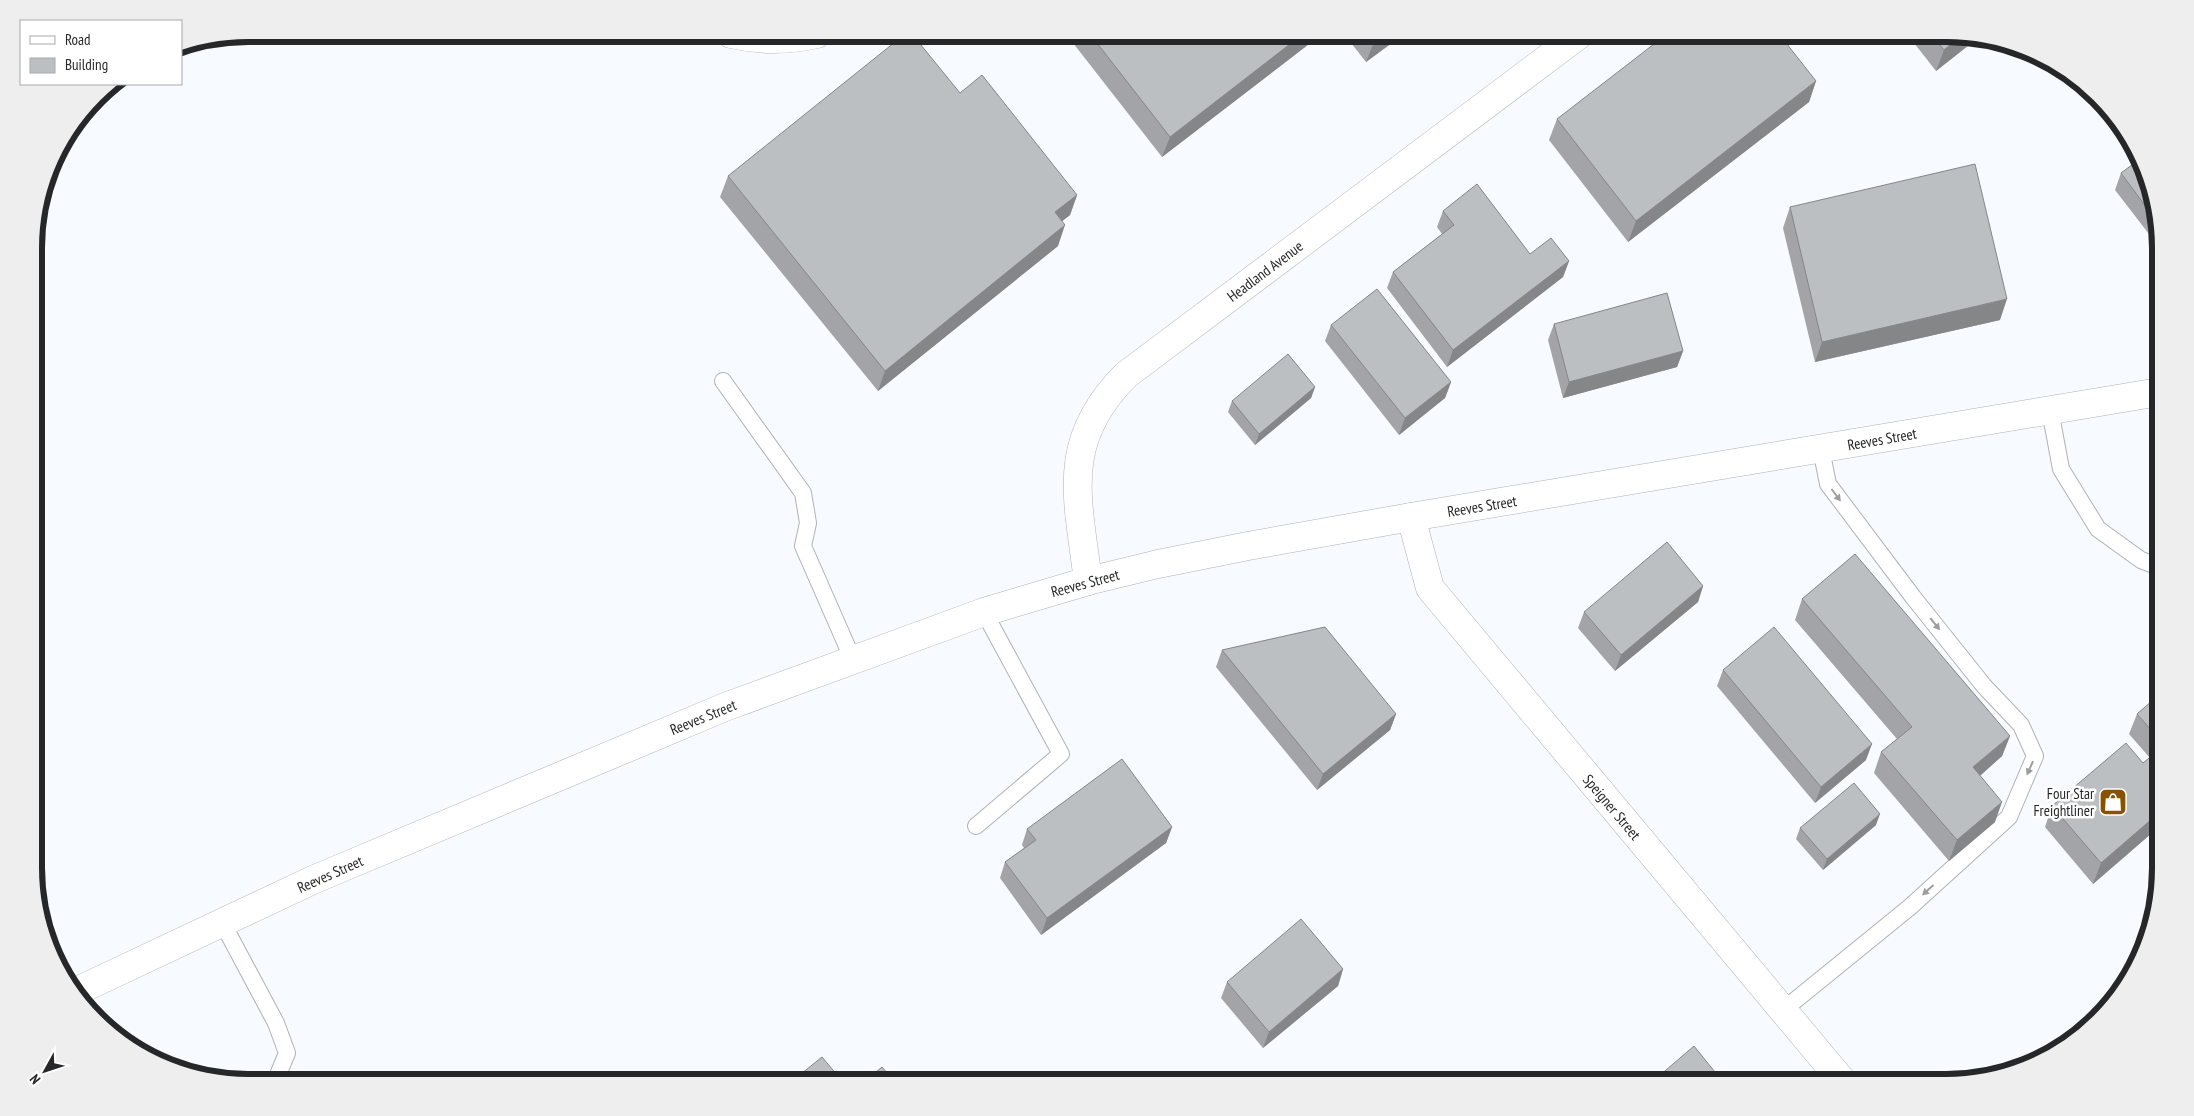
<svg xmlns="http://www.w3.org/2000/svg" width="2194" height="1116" font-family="'PT Sans Narrow',sans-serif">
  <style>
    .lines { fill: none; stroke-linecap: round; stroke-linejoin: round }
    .service-casing { stroke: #afb2b5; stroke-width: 18 }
    .minor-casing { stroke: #afb2b5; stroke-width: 29 }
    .primary-casing { stroke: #afb2b5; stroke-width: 29 }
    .service { stroke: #fff; stroke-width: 16 }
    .minor { stroke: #fff; stroke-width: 28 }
    .primary { stroke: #fff; stroke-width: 28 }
    .wall { fill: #a2a4a7 }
    .shaded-wall { fill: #848688 }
    .building { fill: #bcbfc2; stroke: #848688 }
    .oneway { fill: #9d9e9e }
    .labels { text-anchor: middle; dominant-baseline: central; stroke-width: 5; stroke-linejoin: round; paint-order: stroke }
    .street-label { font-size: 15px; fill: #262728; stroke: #fff }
    .poi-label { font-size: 15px; fill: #262728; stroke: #fff; text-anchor: end }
    .rim { fill: none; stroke: #262728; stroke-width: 6 }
  </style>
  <rect width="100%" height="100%" fill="#f7fafe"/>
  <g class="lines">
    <defs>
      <g id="service">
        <polyline points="723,381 803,493 808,523 803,546 853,660"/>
        <polyline points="2050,410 2061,469 2098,529 2141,560 2159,567"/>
        <polyline points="976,826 1061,754 984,612"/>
        <polyline points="222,922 276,1023 287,1053 275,1082"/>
        <polyline points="1782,1011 1910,907 2009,817 2035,756 2021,725 1984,686 1913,597 1828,484 1821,449"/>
      </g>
      <g id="minor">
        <path d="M731 34C761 41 787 41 817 34"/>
        <polyline points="1411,517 1430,588 1843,1082"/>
        <path d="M1088 581C1078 498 1059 442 1126 375L1580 34"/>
      </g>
      <polyline id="primary" points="75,992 315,879 725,707 984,612 1088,581 1158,564 1248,546 1411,517 2159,392"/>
    </defs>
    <use href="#service" class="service-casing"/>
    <use href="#minor" class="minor-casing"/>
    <use href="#primary" class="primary-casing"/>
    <use href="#service" class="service"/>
    <use href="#minor" class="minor"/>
    <use href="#primary" class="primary"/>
  </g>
  <g class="wall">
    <polygon points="1066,34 1322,34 1162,157"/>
    <polygon points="1344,34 1404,34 1366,62"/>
    <polygon points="1907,34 1945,34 1974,41 1936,71"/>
    <polygon points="1816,81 1809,102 1628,242 1549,140 1557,119"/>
    <polygon points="960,93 1077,195 1070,215 1062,221 1058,246 878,391 720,197 728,176"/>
    <polygon points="2121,173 2158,221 2159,247 2115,190"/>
    <polygon points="1790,207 2000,320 1815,362 1783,228"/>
    <polygon points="1443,211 1530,254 1569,261 1563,277 1447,367 1387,288 1393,272 1442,234 1437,227"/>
    <polygon points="1554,324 1683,351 1677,367 1563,398 1548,340"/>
    <polygon points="1331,325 1451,382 1445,398 1399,435 1325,341"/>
    <polygon points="1315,387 1311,398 1255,445 1228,412 1232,401"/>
    <polygon points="1703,586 1698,602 1615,671 1578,628 1584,612"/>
    <polygon points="1802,599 2010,736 2002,756 1980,776 1995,822 1949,861 1874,773 1881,752 1897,739 1795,620"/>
    <polygon points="1222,650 1396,714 1390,730 1317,790 1216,667"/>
    <polygon points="1723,670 1866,760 1815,803 1717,686"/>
    <polygon points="2160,694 2160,826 2093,884 2045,827 2052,806 2143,763 2150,758 2129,734 2137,714"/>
    <polygon points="1876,825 1823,870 1796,839 1800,828"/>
    <polygon points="1172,827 1166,843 1041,935 1000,878 1005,862 1024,848 1022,845 1027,829"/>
    <polygon points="1343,969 1338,986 1263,1048 1221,998 1227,982"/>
  </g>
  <g class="shaded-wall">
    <polygon points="1303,34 1322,34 1162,157 1170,137"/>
    <polygon points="1384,34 1404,34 1366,62 1374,42"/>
    <polygon points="1960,37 1974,41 1936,71 1944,50"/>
    <polygon points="1816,81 1809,102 1628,242 1636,221"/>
    <polygon points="1077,195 1070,215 1047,233 1055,212"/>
    <polygon points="1065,225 1058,246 878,391 885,371"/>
    <polygon points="1569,261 1563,277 1447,367 1453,350"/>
    <polygon points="2007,299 2000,320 1815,362 1822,342"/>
    <polygon points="1683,351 1677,367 1563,398 1569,382"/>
    <polygon points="1451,382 1445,398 1399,435 1405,418"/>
    <polygon points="1315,387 1311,398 1255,445 1259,434"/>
    <polygon points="1703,586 1698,602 1615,671 1621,655"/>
    <polygon points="1396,714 1390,730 1317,790 1323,774"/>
    <polygon points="2010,736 2002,756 1966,788 1973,767"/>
    <polygon points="1872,744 1866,760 1815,803 1821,787"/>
    <polygon points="2160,769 2160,777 2157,786 2154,774"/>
    <polygon points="2002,802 1995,822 1949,861 1957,840"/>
    <polygon points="2160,812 2160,826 2093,884 2101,863"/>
    <polygon points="1880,814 1876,825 1823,870 1827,859"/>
    <polygon points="1172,827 1166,843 1041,935 1047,918"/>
    <polygon points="1343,969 1338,986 1263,1048 1269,1032"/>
  </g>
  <g class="building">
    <polygon points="905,34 912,34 960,93 982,75 1077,195 1055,212 1065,225 885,371 728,176"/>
    <polygon points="1090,34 1303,34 1170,137"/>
    <polygon points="1368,34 1384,34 1374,42"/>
    <polygon points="1667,34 1779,34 1816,81 1636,221 1557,119"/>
    <polygon points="1931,34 1945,34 1960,37 1944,50"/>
    <polygon points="2140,159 2144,167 2158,223 2121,173"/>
    <polygon points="1975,164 2007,299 1822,342 1790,207"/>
    <polygon points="1477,184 1530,254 1551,238 1569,261 1453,350 1393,272 1454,225 1443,211"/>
    <polygon points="1377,289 1451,382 1405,418 1331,325"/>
    <polygon points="1667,293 1683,351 1569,382 1554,324"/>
    <polygon points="1288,354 1315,387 1259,434 1232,401"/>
    <polygon points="1667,542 1703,586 1621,655 1584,612"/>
    <polygon points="1855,554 2010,736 1973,767 2002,802 1957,840 1881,752 1912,727 1802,599"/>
    <polygon points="1325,627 1396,714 1323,774 1222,650"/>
    <polygon points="1774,627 1872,744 1821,787 1723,670"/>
    <polygon points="2160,694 2160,740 2137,714"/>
    <polygon points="2126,743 2143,763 2160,749 2160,769 2154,774 2160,781 2160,812 2101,863 2052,806"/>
    <polygon points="1122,759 1172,827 1047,918 1005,862 1036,840 1027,829"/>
    <polygon points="1854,783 1880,814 1827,859 1800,828"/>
    <polygon points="1301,919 1343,969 1269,1032 1227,982"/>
    <polygon points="1694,1046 1723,1082 1652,1082"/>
    <polygon points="822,1057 843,1082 791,1082"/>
    <polygon points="882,1067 895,1082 864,1082"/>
  </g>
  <defs><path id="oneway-solid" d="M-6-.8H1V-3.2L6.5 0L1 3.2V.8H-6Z" transform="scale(1.25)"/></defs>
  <g class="oneway">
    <use href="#oneway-solid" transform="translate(1836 495) rotate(53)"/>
    <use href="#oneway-solid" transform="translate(1935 624) rotate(51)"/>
    <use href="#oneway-solid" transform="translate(2030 768) rotate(114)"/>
    <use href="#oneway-solid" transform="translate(1928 890) rotate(138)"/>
  </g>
  <defs>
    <symbol id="shop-square" viewBox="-11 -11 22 22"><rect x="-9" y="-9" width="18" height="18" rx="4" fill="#885201" stroke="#fff"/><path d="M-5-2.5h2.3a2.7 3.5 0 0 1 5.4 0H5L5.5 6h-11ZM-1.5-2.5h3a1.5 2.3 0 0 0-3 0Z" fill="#fff"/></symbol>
  </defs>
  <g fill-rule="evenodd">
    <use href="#shop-square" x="2097" y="786" width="32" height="32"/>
  </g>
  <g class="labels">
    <g class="street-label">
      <text transform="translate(1265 271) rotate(-37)">Headland Avenue</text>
      <text transform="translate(1882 439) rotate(-10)">Reeves Street</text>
      <text transform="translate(1482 506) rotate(-9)">Reeves Street</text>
      <text transform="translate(1085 583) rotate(-15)">Reeves Street</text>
      <text transform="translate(703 717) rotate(-22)">Reeves Street</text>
      <text transform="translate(1612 807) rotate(50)">Speigner Street</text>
      <text transform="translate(330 874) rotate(-24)">Reeves Street</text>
    </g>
    <g class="poi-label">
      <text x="2094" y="793">Four Star<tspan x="2094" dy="17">Freightliner</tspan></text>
    </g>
  </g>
  <path d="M0 0H2194V1116H0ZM248 42H1946A206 206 0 0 1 2152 248V868A206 206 0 0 1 1946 1074H248A206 206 0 0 1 42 868V248A206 206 0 0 1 248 42Z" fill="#eee" fill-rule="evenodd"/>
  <path class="rim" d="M248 42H1946A206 206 0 0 1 2152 248V868A206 206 0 0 1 1946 1074H248A206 206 0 0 1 42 868V248A206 206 0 0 1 248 42Z"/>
  <rect x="20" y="20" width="162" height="65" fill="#ffffff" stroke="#a8a9a9"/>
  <rect x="30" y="36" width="25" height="8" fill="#ffffff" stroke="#a8a9a9"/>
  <text x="65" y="45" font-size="15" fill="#262728">Road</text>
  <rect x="30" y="58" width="25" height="15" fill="#bcbfc2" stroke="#a8a9a9"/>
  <text x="65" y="70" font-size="15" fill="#262728">Building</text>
  <g transform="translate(45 1071) rotate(230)" stroke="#ffffff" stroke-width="4" paint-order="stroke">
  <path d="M0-4L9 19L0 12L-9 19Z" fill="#262728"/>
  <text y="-8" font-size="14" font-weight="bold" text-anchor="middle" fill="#262728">N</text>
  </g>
</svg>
